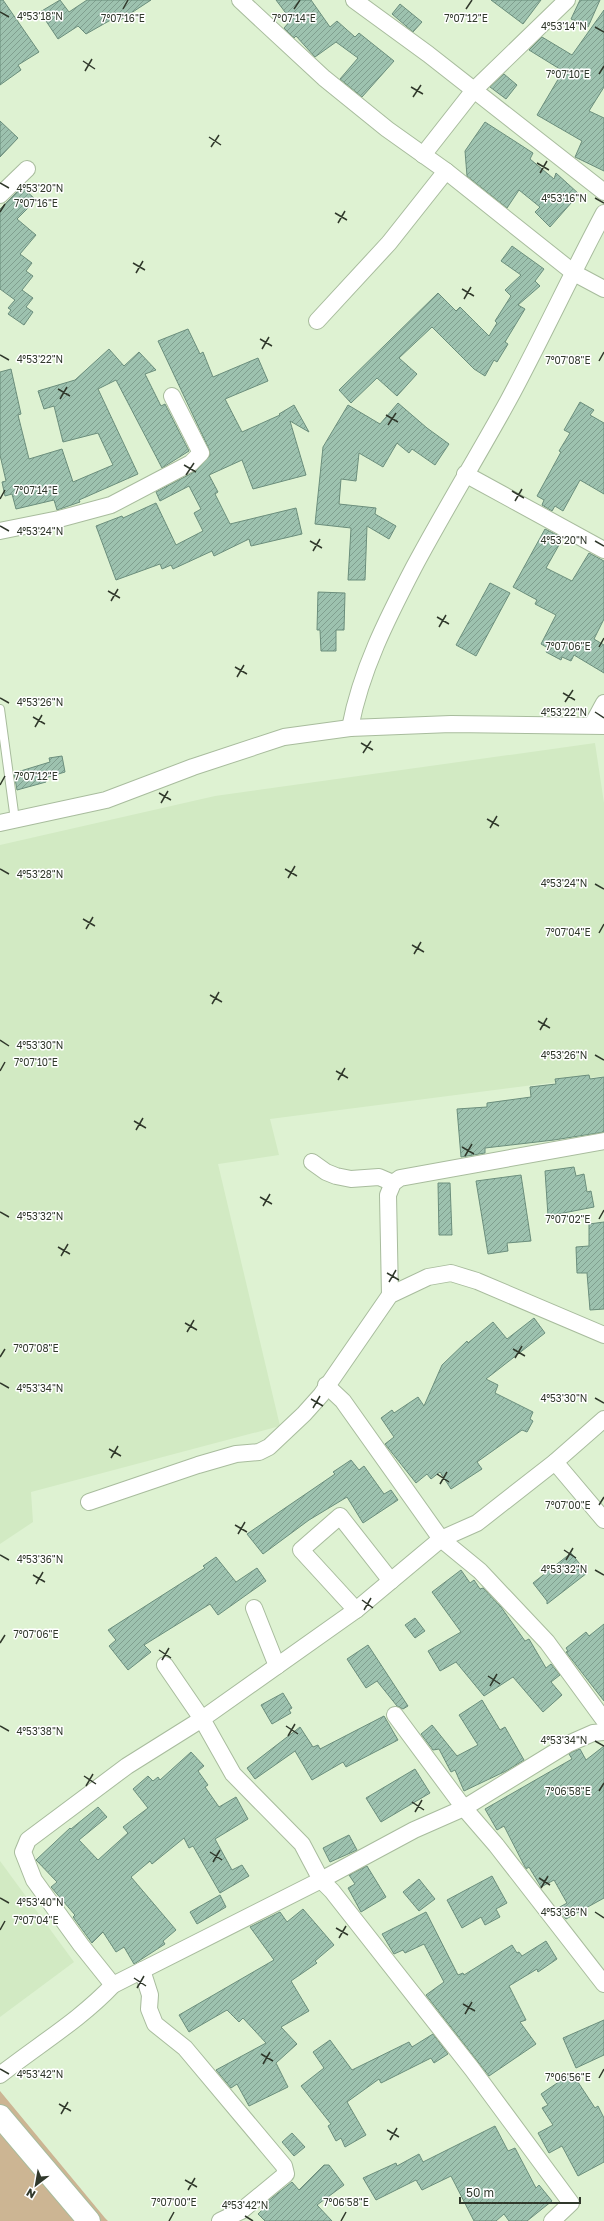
<svg xmlns="http://www.w3.org/2000/svg" width="604" height="2221" font-family="'Golos Text',sans-serif">
  <style>
    .built { fill: #d2eac3 }
    .green { fill: #ccb593 }
    .building { fill: url(#building-hatch); stroke: #6b8e7c }
    .lines { fill: none; stroke-linecap: round; stroke-linejoin: round }
    .lane-casing { stroke: #a8bc9d; stroke-width: 10 }
    .street-casing { stroke: #a8bc9d; stroke-width: 18 }
    .secondary-casing { stroke: #a8bc9d; stroke-width: 24 }
    .lane { stroke: #fff; stroke-width: 8 }
    .street { stroke: #fff; stroke-width: 16 }
    .secondary { stroke: #fff; stroke-width: 22 }
    .ticks { fill: none; stroke: #30382b; stroke-width: 1.5 }
    .ticks-label { font-size: 10px; text-anchor: middle; fill: #30382b; stroke: #fff; stroke-width: 3; stroke-linejoin: round; paint-order: stroke }
  </style>
  <defs>
    <pattern id="building-hatch" width="6" height="6" patternUnits="userSpaceOnUse"><rect width="6" height="6" fill="#9dc2af"/><path d="M-1 1l2-2M0 6l6-6M5 7l2-2" fill="none" stroke="#809f8f"/></pattern>
  </defs>
  <rect width="100%" height="100%" fill="#def2d2"/>
  <g class="built">
    <polygon points="595,743 604,803 604,1076 270,1119 279,1155 218,1164 280,1426 31,1492 33,1522 0,1544 0,845 215,796"/>
    <polygon points="0,1861 74,1962 0,2017"/>
  </g>
  <polygon class="green" points="0,2091 105,2218 108,2221 0,2221"/>
  <g class="building">
    <polygon points="0,0 3,0 39,52 18,65 21,70 0,85"/>
    <polygon points="60,0 69,12 87,0 151,0 119,21 116,17 86,34 78,26 58,39 40,12"/>
    <polygon points="276,0 311,0 330,27 337,21 355,37 359,33 394,61 362,97 340,79 358,58 336,42 315,57 296,36 294,38 284,28 291,20"/>
    <polygon points="491,0 541,0 523,24"/>
    <polygon points="580,0 600,0 588,27 571,19"/>
    <polygon points="400,4 422,22 413,32 392,14"/>
    <polygon points="604,10 604,87 589,111 604,118 604,171 575,157 582,141 537,115 563,71 529,50 542,37 572,55"/>
    <polygon points="504,74 517,85 506,99 490,87"/>
    <polygon points="0,121 18,138 0,157"/>
    <polygon points="485,122 533,153 530,159 554,179 556,173 579,194 550,227 535,212 540,207 519,190 507,208 467,176 465,151"/>
    <polygon points="22,187 36,200 17,219 36,235 20,254 32,263 26,271 33,276 22,290 33,298 26,307 33,312 24,325 8,314 11,310 8,308 15,300 0,289 0,209"/>
    <polygon points="512,246 544,269 535,281 540,286 518,305 525,309 505,342 508,344 497,362 494,360 485,376 474,369 432,327 399,358 417,374 397,396 377,378 351,403 339,390 438,293 456,311 460,307 489,336 497,323 495,321 511,296 505,290 521,275 501,261"/>
    <polygon points="188,329 200,354 203,352 213,377 258,358 268,381 225,399 242,432 280,415 279,414 294,405 309,432 290,421 306,475 253,489 242,460 209,475 218,492 215,494 230,524 296,508 302,534 251,546 249,539 214,556 212,551 173,569 171,565 162,569 160,564 116,580 96,526 122,516 123,518 156,503 176,545 203,531 194,513 201,509 189,486 160,501 156,492 196,471 210,455 209,449 158,341"/>
    <polygon points="109,349 124,366 139,352 156,370 145,374 161,406 165,404 189,451 162,468 116,380 98,389 138,474 79,500 80,502 57,510 54,500 16,509 12,494 5,496 2,482 6,481 0,455 0,372 11,369 21,414 18,415 29,459 62,449 73,482 113,465 98,433 63,442 54,406 44,409 38,391 75,380"/>
    <polygon points="580,402 594,410 590,415 604,423 604,494 580,480 563,511 555,506 552,511 542,505 544,500 537,496 561,452 559,451 570,433 564,430"/>
    <polygon points="398,403 427,428 449,444 435,465 412,449 409,453 397,443 383,467 359,453 356,481 341,479 339,504 376,508 375,514 396,526 389,539 367,526 365,580 348,580 351,528 315,524 323,447 348,405 380,424"/>
    <polygon points="545,529 563,538 546,568 572,581 589,553 604,561 604,619 594,639 604,645 604,673 574,655 571,661 562,657 561,660 546,652 548,648 541,644 556,615 535,604 537,600 513,587"/>
    <polygon points="490,583 510,593 476,656 456,645"/>
    <polygon points="318,592 345,593 344,630 336,630 336,651 321,651 320,630 317,630"/>
    <polygon points="62,756 65,772 45,778 46,782 17,790 14,773 50,762 49,758"/>
    <polygon points="589,1075 590,1079 604,1077 604,1132 554,1140 485,1148 485,1153 461,1157 457,1109 487,1107 487,1103 531,1097 530,1087 556,1084 555,1079"/>
    <polygon points="574,1167 576,1176 584,1174 587,1192 591,1191 594,1207 548,1216 545,1171"/>
    <polygon points="521,1175 531,1241 507,1243 508,1251 488,1254 476,1181"/>
    <polygon points="438,1183 450,1183 452,1235 439,1235"/>
    <polygon points="604,1222 604,1309 590,1310 587,1273 577,1273 576,1247 589,1246 589,1224"/>
    <polygon points="534,1318 545,1333 486,1379 498,1385 495,1393 533,1412 530,1419 533,1421 527,1432 522,1430 477,1462 482,1469 451,1489 440,1472 431,1479 427,1474 416,1483 385,1444 394,1437 381,1418 392,1410 394,1413 418,1397 424,1406 442,1365 467,1341 468,1343 493,1322 507,1339"/>
    <polygon points="351,1460 359,1470 364,1466 384,1494 391,1490 398,1500 363,1523 347,1497 309,1520 263,1554 247,1534 335,1474 333,1472"/>
    <polygon points="571,1553 587,1573 547,1604 547,1601 533,1583"/>
    <polygon points="216,1557 236,1582 257,1568 266,1581 218,1615 210,1604 144,1645 151,1652 128,1670 109,1646 116,1640 108,1630 205,1568 203,1566"/>
    <polygon points="461,1570 470,1583 474,1580 480,1589 483,1588 501,1607 525,1641 529,1639 546,1668 551,1664 560,1675 551,1682 562,1695 543,1712 513,1677 484,1696 456,1662 440,1671 428,1651 461,1632 432,1592"/>
    <polygon points="415,1618 425,1631 415,1638 405,1625"/>
    <polygon points="604,1624 604,1701 566,1652 568,1651 566,1648 586,1632 589,1636"/>
    <polygon points="368,1645 408,1706 403,1709 397,1706 377,1681 366,1688 347,1659"/>
    <polygon points="283,1693 292,1708 289,1710 291,1713 272,1724 261,1705"/>
    <polygon points="482,1700 500,1730 505,1727 524,1760 506,1771 464,1791 455,1770 451,1772 439,1749 433,1750 421,1734 432,1725 457,1756 478,1745 459,1715"/>
    <polygon points="384,1716 398,1740 346,1767 343,1762 312,1780 295,1751 255,1779 247,1768 300,1727 313,1747 318,1745 320,1749"/>
    <polygon points="604,1746 604,1898 566,1919 558,1908 567,1903 554,1880 541,1887 529,1867 526,1869 524,1865 504,1826 497,1830 485,1809 572,1759 569,1754 572,1752 580,1749 586,1760"/>
    <polygon points="191,1752 204,1766 198,1771 208,1785 205,1787 219,1807 236,1797 248,1819 215,1839 232,1870 242,1865 249,1876 220,1893 193,1846 189,1848 184,1838 152,1864 150,1861 131,1877 176,1930 163,1941 165,1944 134,1964 124,1947 116,1952 103,1932 92,1943 73,1917 75,1915 51,1887 57,1882 36,1860 70,1828 71,1829 98,1807 107,1817 79,1840 98,1860 128,1833 123,1827 148,1808 133,1789 148,1776 153,1781 158,1777 160,1780"/>
    <polygon points="415,1769 430,1793 381,1822 366,1798"/>
    <polygon points="349,1835 357,1850 330,1862 323,1848"/>
    <polygon points="367,1866 386,1897 361,1912 348,1888 355,1884 349,1875"/>
    <polygon points="492,1876 507,1903 496,1909 500,1917 485,1925 481,1917 462,1928 447,1900"/>
    <polygon points="419,1879 435,1899 419,1911 403,1892"/>
    <polygon points="220,1895 226,1907 197,1924 190,1912"/>
    <polygon points="303,1909 334,1945 315,1961 317,1963 291,1981 309,2011 281,2027 297,2044 276,2063 288,2087 249,2106 237,2084 231,2088 216,2070 266,2043 243,2018 239,2022 227,2010 189,2032 179,2015 274,1960 250,1927 280,1912 287,1922"/>
    <polygon points="426,1912 458,1975 463,1973 464,1975 512,1945 517,1953 519,1952 522,1956 546,1941 557,1959 538,1972 537,1969 509,1986 526,2020 520,2022 536,2044 489,2076 426,1995 444,1982 424,1944 405,1953 403,1950 394,1954 382,1934"/>
    <polygon points="604,2020 604,2055 576,2068 563,2038"/>
    <polygon points="433,2034 448,2054 434,2063 431,2058 381,2083 379,2079 347,2102 366,2135 345,2147 341,2138 336,2141 328,2126 331,2124 301,2086 324,2068 313,2052 330,2040 352,2070 409,2042 412,2047"/>
    <polygon points="572,2073 595,2108 598,2106 604,2118 604,2162 578,2176 562,2146 549,2153 538,2133 553,2125 542,2108 548,2105 541,2094"/>
    <polygon points="495,2126 508,2151 515,2148 536,2188 539,2185 552,2201 527,2221 509,2221 504,2214 496,2221 474,2221 451,2176 422,2190 416,2180 376,2200 363,2178 396,2163 397,2166 419,2154 423,2162"/>
    <polygon points="292,2133 305,2147 294,2156 282,2142"/>
    <polygon points="324,2165 329,2165 344,2185 317,2205 332,2221 265,2221 258,2214 265,2207 263,2205 292,2182 299,2190"/>
  </g>
  <g class="lines">
    <defs>
      <polyline id="lane" points="0,709 15,820"/>
      <g id="street">
        <polyline points="240,0 324,78 387,129 446,171 574,273 604,289"/>
        <polyline points="354,0 428,54 604,192"/>
        <polyline points="423,155 474,90 567,0"/>
        <polyline points="0,195 27,169"/>
        <polyline points="317,321 389,243 446,171"/>
        <polyline points="465,474 604,550"/>
        <polyline points="0,531 59,519 111,505 191,463 201,453 172,396"/>
        <polyline points="592,725 604,703"/>
        <path d="M350 728C361 670 387 619 414 567 444 511 477 457 508 401 541 340 571 275 604 213"/>
        <polyline points="0,823 106,800 193,767 284,737 350,728 451,724 604,726"/>
        <polyline points="312,1162 326,1172 336,1176 351,1179 379,1177 393,1183"/>
        <polyline points="390,1295 388,1195 393,1183 400,1178 604,1141"/>
        <polyline points="326,1385 343,1401 441,1539 480,1571 547,1642 604,1720"/>
        <polyline points="555,1462 604,1520"/>
        <polyline points="89,1502 198,1465 236,1454 259,1452 269,1447 304,1414 321,1395 390,1295 428,1277 451,1273 477,1281 604,1335"/>
        <polyline points="254,1608 277,1666"/>
        <polyline points="356,1610 301,1550 340,1516 391,1581"/>
        <polyline points="165,1665 202,1719 233,1774 302,1844 321,1880 332,1891 472,2069 571,2203 552,2221"/>
        <polyline points="395,1715 464,1808 496,1845 604,1984"/>
        <polyline points="142,1970 150,1995 149,2009 155,2024 185,2048 284,2166 286,2174 241,2211 220,2221"/>
        <polyline points="113,1985 81,1945 34,1880 23,1852 28,1840 127,1766 202,1719 356,1610 441,1539 477,1523 555,1462 604,1419"/>
        <path d="M0 2075C38 2045 80 2020 113 1985L321 1880 414 1830 464 1808 568 1744 593 1733 604 1732"/>
      </g>
      <polyline id="secondary" points="0,2116 89,2221"/>
    </defs>
    <use href="#lane" class="lane-casing"/>
    <use href="#street" class="street-casing"/>
    <use href="#secondary" class="secondary-casing"/>
    <use href="#lane" class="lane"/>
    <use href="#street" class="street"/>
    <use href="#secondary" class="secondary"/>
  </g>
  <path class="ticks" d="M123 9 128 0M294 9 300 0M466 9 472 0M0 12 9 17M595 27 604 32M83 61 95 69M85 71 92 59M599 74 604 66M411 87 423 94M413 97 421 85M209 137 221 145M211 147 219 135M537 163 549 170M540 173 547 161M0 183 9 188M595 198 604 203M0 212 5 204M335 213 347 220M338 223 345 211M133 263 145 270M136 273 143 261M462 289 474 296M464 299 471 287M260 339 272 346M262 349 269 337M0 355 9 360M599 361 604 352M58 389 70 396M60 399 67 387M386 415 398 422M388 425 396 413M184 465 196 472M186 475 194 463M512 491 524 498M0 499 5 490M515 501 522 489M0 526 9 531M310 541 322 548M595 541 604 546M313 551 320 539M108 591 120 598M111 601 118 589M437 617 449 624M439 627 446 615M599 647 604 638M235 667 247 674M237 677 244 665M563 693 575 700M0 698 9 703M565 702 573 690M595 712 604 718M33 717 45 724M35 727 42 715M361 743 373 750M363 753 371 741M0 785 5 776M159 793 171 800M161 803 168 791M487 819 499 826M490 828 497 816M0 869 9 874M285 869 297 876M288 878 295 866M595 884 604 889M83 919 95 926M86 929 93 917M599 933 604 924M412 945 424 952M414 954 421 942M210 995 222 1002M212 1004 219 992M538 1021 550 1028M540 1030 547 1018M0 1040 9 1046M595 1055 604 1060M0 1071 5 1062M336 1071 348 1078M338 1080 345 1068M134 1121 146 1128M136 1130 143 1118M462 1147 474 1154M465 1156 472 1144M260 1197 272 1204M263 1206 270 1194M0 1212 9 1217M599 1219 604 1210M58 1247 70 1254M61 1256 68 1244M387 1273 399 1280M389 1282 396 1270M185 1323 197 1330M187 1332 194 1320M513 1349 525 1356M0 1357 5 1349M515 1358 522 1346M0 1383 9 1388M595 1398 604 1403M311 1399 323 1406M313 1408 320 1396M109 1449 121 1456M111 1458 118 1446M437 1474 449 1482M440 1484 447 1472M599 1505 604 1497M235 1525 247 1532M238 1534 245 1522M564 1550 576 1558M0 1555 9 1560M566 1560 573 1548M595 1570 604 1575M33 1575 45 1582M36 1584 43 1572M362 1600 373 1608M364 1610 371 1598M0 1643 5 1635M159 1650 171 1658M162 1660 169 1648M488 1676 500 1684M490 1686 497 1674M0 1726 9 1731M286 1726 298 1734M288 1736 295 1724M595 1741 604 1746M84 1776 96 1784M86 1786 93 1774M599 1791 604 1783M412 1802 424 1810M415 1812 422 1800M210 1852 222 1860M213 1862 220 1850M539 1878 550 1885M541 1888 548 1876M0 1898 9 1903M595 1912 604 1918M336 1928 348 1935M0 1930 5 1921M339 1938 346 1926M134 1978 146 1986M137 1988 144 1976M463 2004 475 2011M465 2014 472 2002M261 2054 273 2061M263 2064 270 2052M0 2069 9 2074M599 2078 604 2069M59 2104 71 2111M61 2114 68 2102M387 2130 399 2137M390 2140 397 2128M185 2180 197 2187M188 2190 195 2178M245 2216 253 2221M169 2221 174 2212M341 2221 346 2212"/>
  <g class="ticks-label">
    <text x="40" y="20">4°53'18"N</text>
    <text x="123" y="22">7°07'16"E</text>
    <text x="294" y="22">7°07'14"E</text>
    <text x="466" y="22">7°07'12"E</text>
    <text x="564" y="30">4°53'14"N</text>
    <text x="568" y="78">7°07'10"E</text>
    <text x="40" y="192">4°53'20"N</text>
    <text x="564" y="202">4°53'16"N</text>
    <text x="36" y="207">7°07'16"E</text>
    <text x="40" y="363">4°53'22"N</text>
    <text x="568" y="364">7°07'08"E</text>
    <text x="36" y="494">7°07'14"E</text>
    <text x="40" y="535">4°53'24"N</text>
    <text x="564" y="544">4°53'20"N</text>
    <text x="568" y="650">7°07'06"E</text>
    <text x="40" y="706">4°53'26"N</text>
    <text x="564" y="716">4°53'22"N</text>
    <text x="36" y="780">7°07'12"E</text>
    <text x="40" y="878">4°53'28"N</text>
    <text x="564" y="887">4°53'24"N</text>
    <text x="568" y="936">7°07'04"E</text>
    <text x="40" y="1049">4°53'30"N</text>
    <text x="564" y="1059">4°53'26"N</text>
    <text x="36" y="1066">7°07'10"E</text>
    <text x="40" y="1220">4°53'32"N</text>
    <text x="568" y="1223">7°07'02"E</text>
    <text x="36" y="1352">7°07'08"E</text>
    <text x="40" y="1392">4°53'34"N</text>
    <text x="564" y="1402">4°53'30"N</text>
    <text x="568" y="1509">7°07'00"E</text>
    <text x="40" y="1563">4°53'36"N</text>
    <text x="564" y="1573">4°53'32"N</text>
    <text x="36" y="1638">7°07'06"E</text>
    <text x="40" y="1735">4°53'38"N</text>
    <text x="564" y="1744">4°53'34"N</text>
    <text x="568" y="1795">7°06'58"E</text>
    <text x="40" y="1906">4°53'40"N</text>
    <text x="564" y="1916">4°53'36"N</text>
    <text x="36" y="1924">7°07'04"E</text>
    <text x="40" y="2078">4°53'42"N</text>
    <text x="568" y="2081">7°06'56"E</text>
    <text x="174" y="2206">7°07'00"E</text>
    <text x="346" y="2206">7°06'58"E</text>
    <text x="245" y="2209">4°53'42"N</text>
  </g>
  <g transform="translate(36 2185) rotate(211)" stroke="#ffffff" stroke-width="3" paint-order="stroke">
  <path d="M0-3L7 15L0 10L-7 15Z" fill="#30382b"/>
  <text y="-6" font-size="11" font-weight="bold" text-anchor="middle" fill="#30382b">N</text>
  </g>
  <path d="M460 2197v6h120v-6" fill="none" stroke="#30382b" stroke-width="2"/>
  <text x="466" y="2197" font-size="12" fill="#30382b" stroke="#ffffff" stroke-width="3" paint-order="stroke">50 m</text>
</svg>
